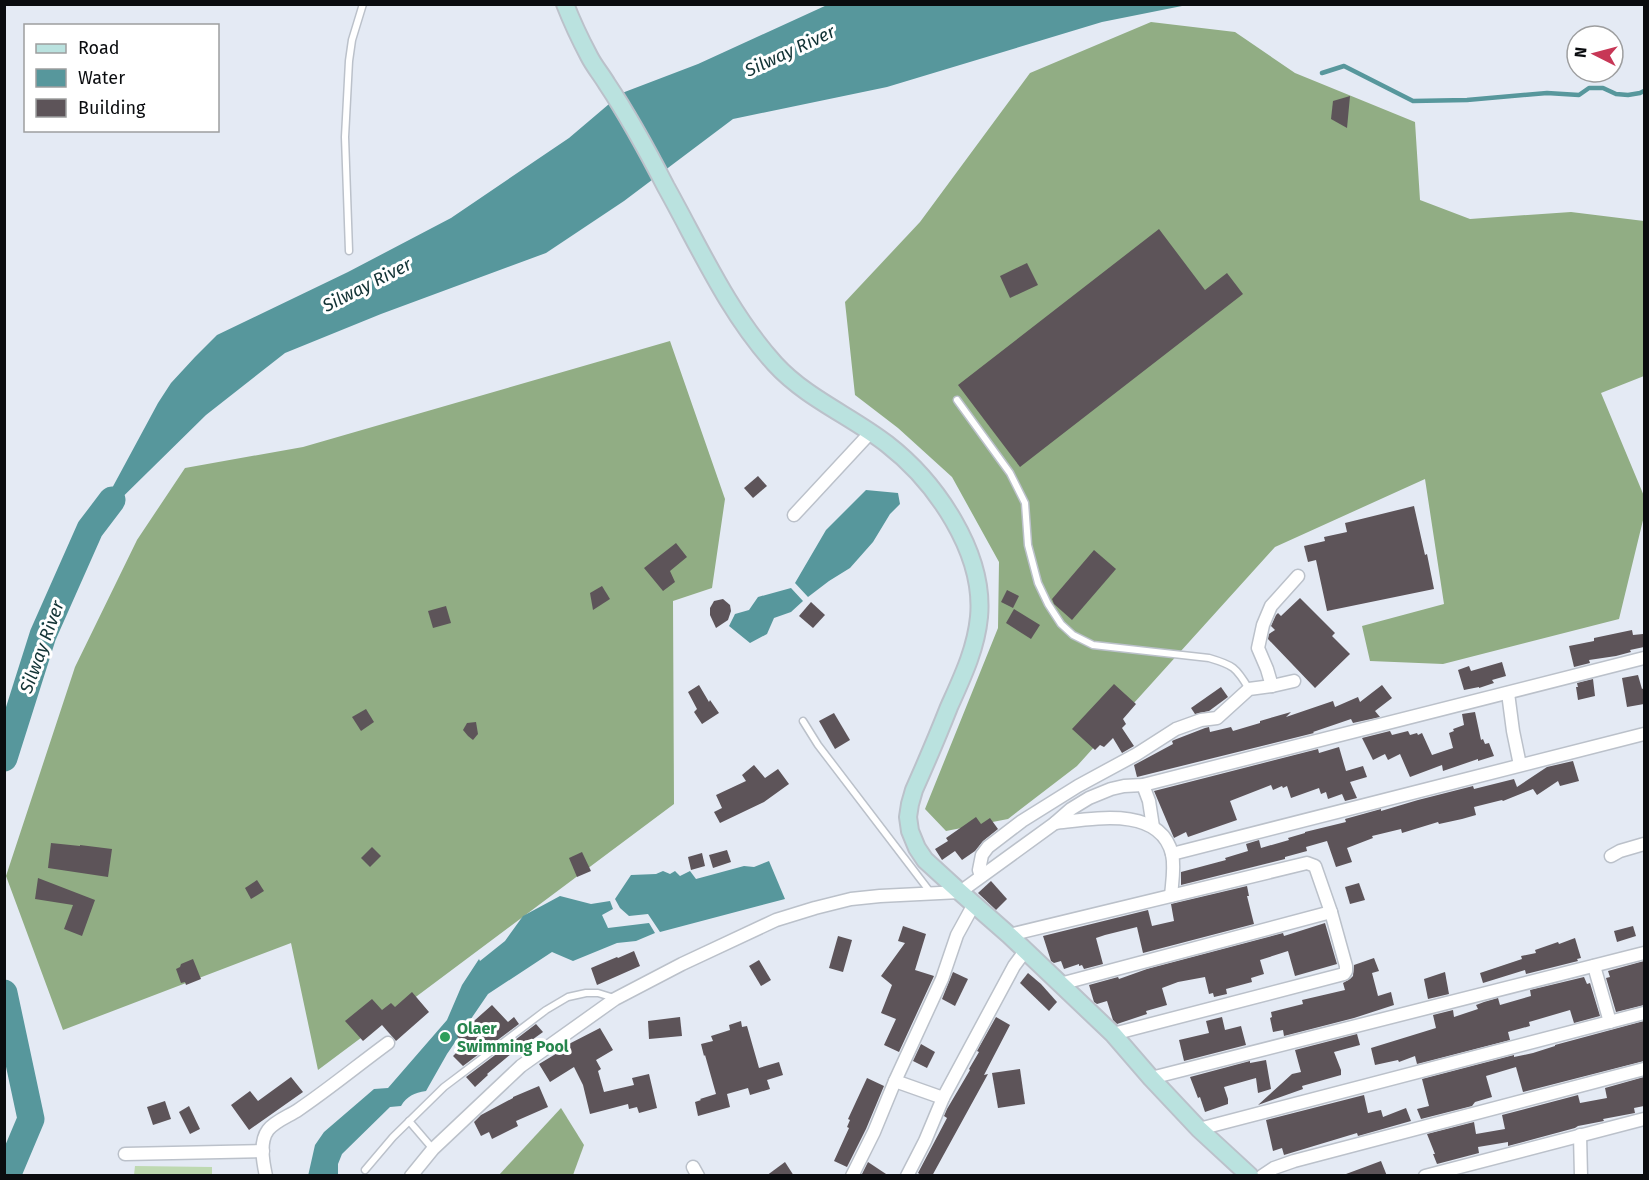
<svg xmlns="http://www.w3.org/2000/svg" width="1649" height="1180" font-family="'Fira Sans',sans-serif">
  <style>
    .green { fill: #bed9b1 }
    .forest { fill: #91ad84 }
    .water { fill: #57979c }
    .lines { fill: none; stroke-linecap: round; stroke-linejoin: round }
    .stream { stroke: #57979c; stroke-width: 4.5 }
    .river { stroke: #57979c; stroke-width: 27 }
    .building { fill: #5d5459 }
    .service-casing { stroke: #bbc1ca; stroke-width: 9 }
    .minor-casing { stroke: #bbc1ca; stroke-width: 15 }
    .secondary-casing { stroke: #bbc1ca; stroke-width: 20 }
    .service { stroke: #fff; stroke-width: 6 }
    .minor { stroke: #fff; stroke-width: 12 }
    .secondary { stroke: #bae2df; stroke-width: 16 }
    .leisure-dot { fill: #2e9e5b; stroke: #fff; stroke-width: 2 }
    .labels { text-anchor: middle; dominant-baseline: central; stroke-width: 6; stroke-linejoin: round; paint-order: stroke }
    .leisure-label { font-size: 16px; font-weight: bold; fill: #27864d; stroke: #fff; text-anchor: start }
    .water-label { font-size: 18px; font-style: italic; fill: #123335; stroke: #fff }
  </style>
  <rect width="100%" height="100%" fill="#e4eaf4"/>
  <polygon class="green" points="135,1166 212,1167 212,1175 134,1175"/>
  <g class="forest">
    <polygon points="1151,22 1235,32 1295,73 1415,122 1420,200 1470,219 1571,212 1644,221 1644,376 1601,393 1644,496 1644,516 1619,619 1443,664 1370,661 1362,626 1444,604 1425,479 1275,547 1077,766 1008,819 946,831 925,809 998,628 999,562 952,477 898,428 855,395 845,302 920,222 1030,73"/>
    <polygon points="670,341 725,499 712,588 673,601 674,804 318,1070 291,943 63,1030 6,876 75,667 137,540 185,468 303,447"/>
    <polygon points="561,1108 584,1145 573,1175 499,1175"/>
  </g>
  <g class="water">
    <polygon points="827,5 1187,5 1102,22 887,87 733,119 624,201 546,253 381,314 285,353 206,415 90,529 158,403 171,383 195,357 217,335 348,272 451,218 569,138 622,93 698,64"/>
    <polygon points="866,490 898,493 900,504 890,514 873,542 850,568 829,581 808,597 795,583 826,530"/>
    <polygon points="791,588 803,601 791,612 774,618 767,634 750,643 729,626 735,614 749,610 758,597"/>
    <polygon points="769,861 785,899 660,932 648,914 629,916 620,908 615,899 631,875 656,874 663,871 670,874 675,871 680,876 690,871 696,879 744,866 754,867"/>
    <path d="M560 896 591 904 610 901 613 909 602 915 608 928 649 923 655 933 636 941 617 943 573 961 552 952 488 994 447 1054 426 1091C414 1093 407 1096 401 1106L390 1107 342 1154 338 1164V1175L308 1176 315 1145 324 1132 374 1089 388 1088 447 1020 462 985 479 959 480 961 505 941 523 916Z"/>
  </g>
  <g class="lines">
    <polyline class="stream" points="1322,73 1344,66 1413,101 1467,100 1547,93 1579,95 1589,88 1603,88 1616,94 1628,95 1640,93 1644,91"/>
    <g class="river">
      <polyline points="4,758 43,635 90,529 112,500"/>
      <polyline points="4,993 31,1119 7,1176"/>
    </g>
  </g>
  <g class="building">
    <polygon points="1350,96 1347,128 1331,119 1333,101"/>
    <polygon points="1159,229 1205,290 1227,273 1243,294 1020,467 958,385"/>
    <polygon points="1027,263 1038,285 1010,298 1000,276"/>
    <polygon points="758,476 767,486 753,498 744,488"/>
    <polygon points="1414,506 1425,555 1427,554 1434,589 1327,611 1316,560 1308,562 1304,546 1325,541 1324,537 1347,532 1345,523"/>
    <polygon points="676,543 687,557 670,571 675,582 663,591 644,568"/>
    <polygon points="1094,550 1116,569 1072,620 1054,604 1052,599"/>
    <polygon points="602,586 610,599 593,610 590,593"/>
    <polygon points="1007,590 1019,596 1013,608 1001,602"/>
    <polygon points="1300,598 1335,633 1332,636 1350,654 1315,688 1268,639 1269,634 1275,630 1271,626 1276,615 1278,613 1281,616"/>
    <polygon points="723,599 730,605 731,611 728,620 716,628 710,615 710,608 714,601"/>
    <polygon points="811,602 825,615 813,628 799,616"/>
    <polygon points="446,606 451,623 433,628 428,611"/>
    <polygon points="1014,609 1040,625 1031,639 1006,623"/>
    <polygon points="1632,630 1633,635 1643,634 1644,647 1630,650 1631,652 1616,656 1589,660 1590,663 1574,667 1569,646 1594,641 1594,638"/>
    <polygon points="1502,662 1506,676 1492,680 1494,683 1479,688 1479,687 1464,690 1458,670 1469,666 1471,671"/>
    <polygon points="1638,675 1642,689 1644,688 1644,704 1627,707 1622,678"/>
    <polygon points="1593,679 1595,696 1578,700 1576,687 1578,687 1577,683"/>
    <polygon points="1114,684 1136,704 1123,719 1126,724 1122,728 1134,746 1122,753 1113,738 1104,747 1100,745 1095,750 1072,729"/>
    <polygon points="699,685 709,702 710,700 719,713 702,724 694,712 697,709 688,692"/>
    <polygon points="1382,685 1392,698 1375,711 1380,717 1353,723 1351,719 1313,732 1314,733 1137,777 1134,765 1173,744 1172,741 1174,740 1205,728 1209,727 1210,732 1231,727 1233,731 1260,723 1260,721 1291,712 1286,717 1333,701 1335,707 1358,697 1360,702"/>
    <polygon points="1221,687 1228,697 1209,711 1195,714 1191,708"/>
    <polygon points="366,709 374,722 361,731 352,717"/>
    <polygon points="1475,712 1481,740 1483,739 1485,744 1489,743 1494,756 1478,761 1478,759 1443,771 1442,765 1410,777 1400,754 1388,760 1385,754 1373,760 1362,738 1390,731 1392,735 1408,731 1410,735 1417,733 1418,735 1422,733 1432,755 1453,748 1449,733 1454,731 1453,729 1464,725 1462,714"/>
    <polygon points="834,713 850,740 835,749 819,721"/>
    <polygon points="476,722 478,734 473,740 468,736 463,730 467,723"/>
    <polygon points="1339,747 1346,771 1363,766 1367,777 1350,782 1357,798 1345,801 1342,794 1328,799 1326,792 1321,794 1319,788 1291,798 1287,786 1283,788 1282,786 1273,790 1271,785 1230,801 1237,820 1188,837 1186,832 1174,838 1154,791 1318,749 1319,753"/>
    <polygon points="1573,761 1579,781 1560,786 1558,781 1537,795 1533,789 1503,801 1502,800 1474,807 1476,815 1462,819 1439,824 1438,822 1402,833 1401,829 1372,836 1373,838 1347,848 1352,862 1336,867 1327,841 1306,847 1307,851 1285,857 1285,859 1181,885 1181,872 1226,860 1225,858 1248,851 1246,844 1259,840 1261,848 1289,840 1288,838 1305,833 1305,832 1346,822 1345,819 1381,809 1381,811 1418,800 1473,786 1474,789 1514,779 1517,787 1547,767"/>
    <polygon points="754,765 765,778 778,769 789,784 764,802 720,823 714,812 722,808 716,795 746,781 742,775"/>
    <polygon points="976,817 981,824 990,818 998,829 983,841 975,851 962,860 955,851 942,860 935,849 948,841 946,838"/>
    <polygon points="51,843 80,846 80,845 112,849 108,877 48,868"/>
    <polygon points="372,847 381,856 370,867 361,858"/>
    <polygon points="727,850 731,862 713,868 709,855"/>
    <polygon points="582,852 591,871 577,877 569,858"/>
    <polygon points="702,853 705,866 691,870 688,857"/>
    <polygon points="38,878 95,900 82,936 64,929 73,905 35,899"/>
    <polygon points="257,880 264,891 251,899 245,888"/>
    <polygon points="991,881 1007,899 996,910 978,893"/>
    <polygon points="1359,883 1365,900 1350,904 1345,887"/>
    <polygon points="1247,886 1249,896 1247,896 1254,924 1143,953 1137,927 1105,935 1096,938 1103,964 1084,969 1082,965 1079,966 1079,964 1064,969 1061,961 1054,963 1051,961 1043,936 1148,910 1152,926 1174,921 1171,904"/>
    <polygon points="1325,923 1337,964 1295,976 1288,951 1260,960 1264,974 1251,978 1252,982 1226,989 1227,994 1214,997 1213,993 1209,994 1205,977 1178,982 1162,988 1167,1005 1146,1011 1147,1014 1117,1024 1113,1020 1107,1001 1097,1004 1094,1002 1089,985 1118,977 1119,979 1147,969 1283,933 1284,936"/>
    <polygon points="903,926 926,934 915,970 934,976 899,1052 884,1045 896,1019 881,1013 892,985 881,976 905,943 898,941"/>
    <polygon points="1633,926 1636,936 1617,942 1614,931"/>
    <polygon points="838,936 852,940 843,972 829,968"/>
    <polygon points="1575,938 1581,958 1577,959 1578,961 1526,974 1525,970 1483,983 1480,973 1522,959 1521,956 1536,953 1535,950 1558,942 1559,944"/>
    <polygon points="634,951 640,966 597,985 591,968 617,957 618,958"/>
    <polygon points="1374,958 1379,971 1372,973 1378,996 1391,992 1394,1005 1354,1018 1284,1036 1283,1030 1273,1032 1270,1018 1272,1017 1271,1012 1303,1004 1302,1000 1345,990 1343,983 1350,979 1353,976 1354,965"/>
    <polygon points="193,959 201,979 186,985 185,982 181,983 176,969 180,967 181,964"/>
    <polygon points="759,960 771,980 761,986 749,966"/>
    <polygon points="1644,961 1644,1005 1616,1012 1606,978 1610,977 1608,971"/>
    <polygon points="953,972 968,979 955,1006 942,999"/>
    <polygon points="1445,972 1449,994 1428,999 1424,979"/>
    <polygon points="1028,973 1041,984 1057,1002 1049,1011 1020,983"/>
    <polygon points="1584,977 1587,984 1590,983 1600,1016 1574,1023 1570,1010 1529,1022 1530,1026 1508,1032 1510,1040 1417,1064 1415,1056 1399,1062 1398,1060 1375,1065 1371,1048 1436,1028 1433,1015 1453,1010 1454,1017 1478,1009 1476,1005 1484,1002 1498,998 1500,1005 1531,996 1530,990"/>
    <polygon points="412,992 429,1012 396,1041 382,1025 363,1041 345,1021 372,999 382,1010 391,1003 395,1007"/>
    <polygon points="492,1005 508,1022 514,1017 519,1024 463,1066 453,1056 464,1045 457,1036"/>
    <polygon points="680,1017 682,1036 649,1039 648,1021"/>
    <polygon points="996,1017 1010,1025 984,1075 988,1074 932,1176 923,1176 918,1173 947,1118 944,1116 947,1109 970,1070 969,1069 979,1052 977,1051"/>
    <polygon points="1222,1017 1225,1030 1241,1026 1246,1045 1184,1061 1179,1040 1209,1033 1206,1021"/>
    <polygon points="741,1021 742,1027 747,1026 759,1068 779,1062 783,1075 767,1080 770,1089 750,1095 748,1088 727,1094 730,1107 698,1116 695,1102 701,1100 700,1099 716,1094 705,1055 704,1056 701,1044 713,1041 711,1036 730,1030 729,1025"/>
    <polygon points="1644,1021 1644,1061 1523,1092 1516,1067 1486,1076 1492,1097 1475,1102 1472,1106 1421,1119 1417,1109 1429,1106 1422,1079 1514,1055 1514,1057 1533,1053 1555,1046 1555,1045"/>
    <polygon points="536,1024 543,1032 518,1050 517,1049 487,1074 488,1075 475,1087 466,1077"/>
    <polygon points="600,1028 613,1050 596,1060 601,1069 598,1071 604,1092 634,1085 632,1078 649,1074 657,1108 639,1113 637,1107 629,1109 628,1104 590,1114 583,1085 574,1067 550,1082 539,1064 564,1049 563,1047"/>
    <polygon points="1357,1034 1360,1045 1334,1052 1341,1070 1341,1075 1302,1086 1303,1089 1258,1105 1292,1074 1301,1072 1295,1050"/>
    <polygon points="921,1044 935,1052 927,1068 913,1061"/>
    <polygon points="1266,1060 1271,1089 1258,1093 1256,1078 1224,1087 1228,1099 1228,1104 1205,1112 1200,1097 1198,1098 1190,1077 1250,1061 1250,1063"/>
    <polygon points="1020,1069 1025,1104 998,1108 992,1073"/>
    <polygon points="291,1077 303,1092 249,1130 231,1105 250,1091 258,1101"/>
    <polygon points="1644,1077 1644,1106 1634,1108 1635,1113 1603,1119 1604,1121 1578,1126 1575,1128 1508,1146 1508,1142 1478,1147 1479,1153 1437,1164 1433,1154 1435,1154 1427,1134 1474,1122 1476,1134 1505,1129 1502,1115 1578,1095 1580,1103 1607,1098 1605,1088"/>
    <polygon points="867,1078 884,1086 866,1129 847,1167 834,1161 849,1128 847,1127 850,1120 848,1119"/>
    <polygon points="539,1086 548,1107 516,1121 518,1126 492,1139 489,1132 481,1136 474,1122 481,1115 513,1098 513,1097"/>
    <polygon points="1364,1095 1368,1113 1381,1110 1383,1117 1406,1108 1411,1121 1358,1136 1357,1133 1284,1155 1282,1148 1273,1151 1266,1120"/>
    <polygon points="165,1101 171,1119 153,1125 147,1107"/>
    <polygon points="189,1106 200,1129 190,1134 179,1112"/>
    <polygon points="1381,1161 1387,1176 1347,1176 1346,1174"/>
    <polygon points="785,1162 794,1176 766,1176"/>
    <polygon points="868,1162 889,1176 866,1176 862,1174"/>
  </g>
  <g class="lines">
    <defs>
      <g id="service">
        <polyline points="349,251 345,137 349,61 352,40 363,4"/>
        <path d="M957 400 1010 473 1025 503 1028 545 1038 583 1048 604 1061 624 1073 635 1093 645 1209 658C1233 665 1236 667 1249 689"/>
        <polyline points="803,721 818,745 931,893"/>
        <polyline points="409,1121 433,1149"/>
        <polyline points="365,1170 393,1137 444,1087 546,1010 568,997 586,993 598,993 614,998"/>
      </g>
      <g id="minor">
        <polyline points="794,515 871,432"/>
        <polyline points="1272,686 1267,669 1258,648 1263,625 1271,606 1298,576"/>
        <polyline points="1508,693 1513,731 1520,765"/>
        <polyline points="1143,785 1149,801 1153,827"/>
        <path d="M1055 823C1092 819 1160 805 1172 854 1175 867 1172 883 1171 896"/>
        <polyline points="1172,854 1644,734"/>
        <polyline points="1611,856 1620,851 1644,844"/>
        <polyline points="981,876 979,870 982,855 988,847 1022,821 1078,786 1137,754 1176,729 1201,720 1217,718 1249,689 1272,686 1294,681"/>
        <polyline points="1009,935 1307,863 1315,866 1331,912 1346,966 1346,971 1344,974 1113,1034"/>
        <polyline points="1594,966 1610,1022"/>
        <polyline points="1060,984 1331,912"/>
        <polyline points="1151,1078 1644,953"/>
        <polyline points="895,1081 942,979 957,935 974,904"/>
        <polyline points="1199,1129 1644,1013"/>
        <polyline points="1580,1135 1581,1176"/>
        <polyline points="125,1154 263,1151"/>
        <polyline points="693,1167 698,1176"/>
        <path d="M266 1176C263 1162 259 1142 268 1130 275 1121 289 1116 298 1110 329 1089 358 1065 388 1043"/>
        <polyline points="411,1176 433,1149 521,1066 615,999 682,964 776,920 815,908 851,899 880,896 960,892 1055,823 1071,809 1089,798 1111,789 1124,786 1143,785 1644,658"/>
        <polyline points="852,1176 874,1132 895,1081 943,1098"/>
        <polyline points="907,1176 925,1141 943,1098 1014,966 1025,951"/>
        <polyline points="1262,1176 1274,1168 1294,1161 1644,1069"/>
        <polyline points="1425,1176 1644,1119"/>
      </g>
      <path id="secondary" d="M565 4C572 22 580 39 589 56 594 66 601 74 607 84 629 117 648 152 666 187 700 248 728 312 775 364 806 398 851 416 887 444 936 482 985 553 979 617 976 649 962 678 949 707 938 735 926 763 914 790L910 804 908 817 910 831 917 848 925 860 960 892 1009 935 1113 1034 1151 1078 1199 1129 1250 1176"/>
    </defs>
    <use href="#service" class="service-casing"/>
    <use href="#minor" class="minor-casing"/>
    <use href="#secondary" class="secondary-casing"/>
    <use href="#service" class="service"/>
    <use href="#minor" class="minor"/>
    <use href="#secondary" class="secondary"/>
  </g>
  <circle class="leisure-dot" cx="445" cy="1037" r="6"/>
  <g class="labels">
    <g class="leisure-label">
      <text x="457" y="1028">Olaer<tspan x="457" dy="18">Swimming Pool</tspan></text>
    </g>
    <g class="water-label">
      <text transform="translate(790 51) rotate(-25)">Silway River</text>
      <text transform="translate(367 285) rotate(-27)">Silway River</text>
      <text transform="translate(42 647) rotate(-70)">Silway River</text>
    </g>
  </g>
  <rect width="1649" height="1180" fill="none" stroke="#0a0c0f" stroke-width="12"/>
  <rect x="24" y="24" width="195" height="108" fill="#ffffff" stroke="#9d9e9f" stroke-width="1.5"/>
  <rect x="36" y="44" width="30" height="9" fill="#bae2df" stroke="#9d9e9f" stroke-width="1.5"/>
  <text x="78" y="54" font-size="18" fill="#0a0c0f">Road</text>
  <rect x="36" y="69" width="30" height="18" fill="#57979c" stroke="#9d9e9f" stroke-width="1.5"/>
  <text x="78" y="84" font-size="18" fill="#0a0c0f">Water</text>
  <rect x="36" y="99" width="30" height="18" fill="#5d5459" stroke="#9d9e9f" stroke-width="1.5"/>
  <text x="78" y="114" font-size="18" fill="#0a0c0f">Building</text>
  <g transform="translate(1595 54) rotate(276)"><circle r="28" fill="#ffffff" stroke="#9d9e9f" stroke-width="1.5"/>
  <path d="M0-4.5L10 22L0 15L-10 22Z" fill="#c73756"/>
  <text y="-9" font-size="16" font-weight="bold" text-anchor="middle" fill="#0a0c0f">N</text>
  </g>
</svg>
